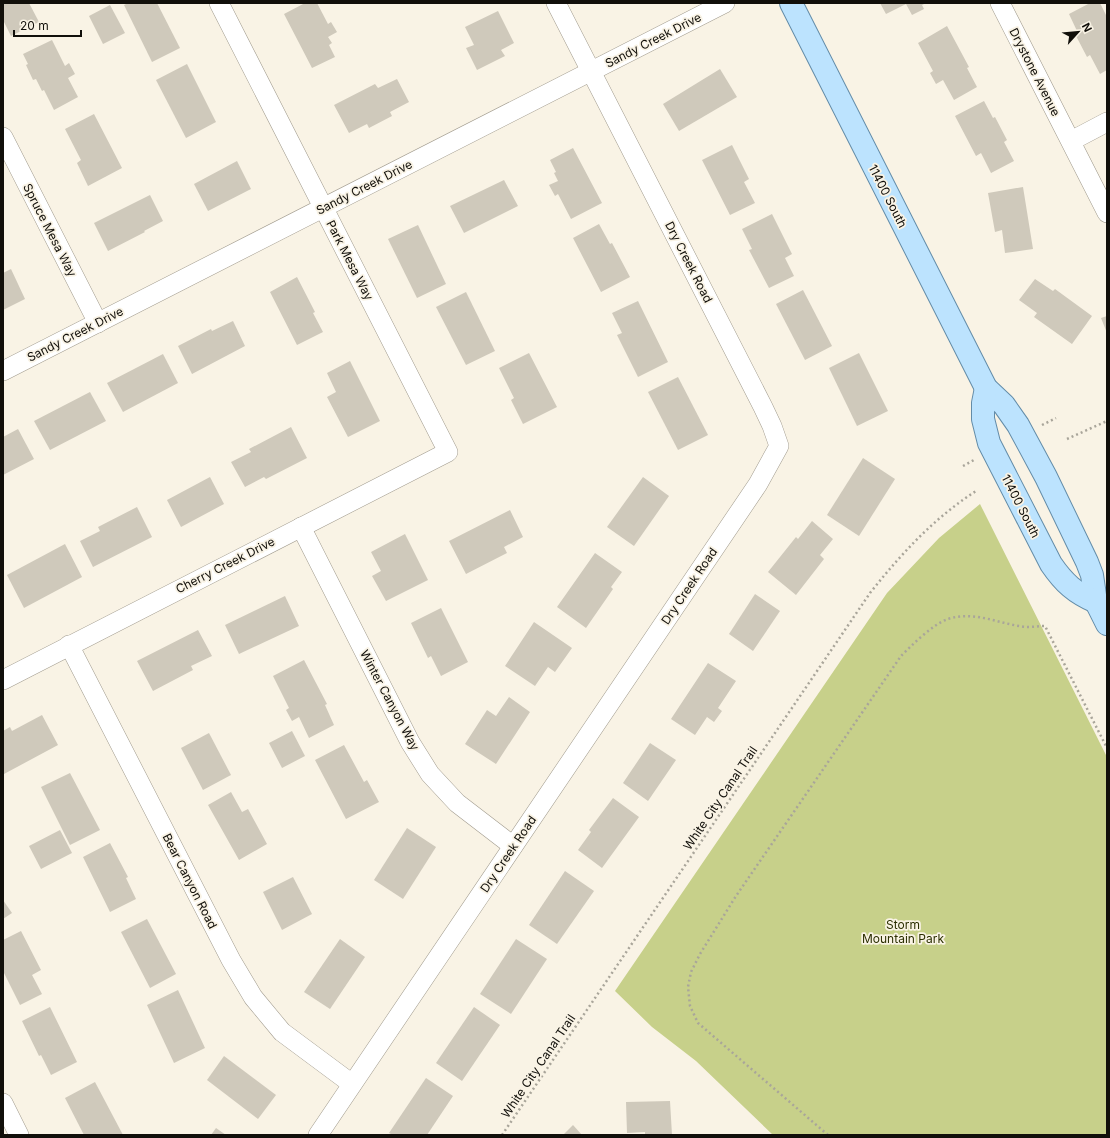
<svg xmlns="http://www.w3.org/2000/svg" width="1110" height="1138" font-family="Inter,sans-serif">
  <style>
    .green { fill: #c7d08a }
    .building { fill: #cfc9bb }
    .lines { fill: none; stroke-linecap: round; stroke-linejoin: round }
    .street-casing { stroke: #a19b8e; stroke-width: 20 }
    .primary-casing { stroke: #638ca8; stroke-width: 24 }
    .path { stroke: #a9a59a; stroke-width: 2.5; stroke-dasharray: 2 3; stroke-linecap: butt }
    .street { stroke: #fff; stroke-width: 19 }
    .primary { stroke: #bce3fe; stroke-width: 22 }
    .labels { text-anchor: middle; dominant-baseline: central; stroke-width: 3.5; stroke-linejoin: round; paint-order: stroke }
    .street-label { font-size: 12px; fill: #110f0a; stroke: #f9f3e5 }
    .park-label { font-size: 12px; fill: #2b2f02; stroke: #f9f3e5 }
  </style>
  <rect width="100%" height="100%" fill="#f9f3e5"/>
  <polygon class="green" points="980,504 1107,757 1107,1135 773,1135 696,1061 652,1027 615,991 887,593 939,538"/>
  <g class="building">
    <polygon points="3,3 29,3 39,22 11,36 3,20"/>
    <polygon points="128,3 157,3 180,48 152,62 124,5"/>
    <polygon points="305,3 317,3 328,24 331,22 337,32 328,37 332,43 329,45 335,57 312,68 284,14"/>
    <polygon points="880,3 926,3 922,5 924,9 912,15 906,4 886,14"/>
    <polygon points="1090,3 1100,3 1107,17 1107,70 1100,74 1090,55 1087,57 1074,32 1077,31 1069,14"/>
    <polygon points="110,5 125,33 103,44 89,16"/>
    <polygon points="498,11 514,43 501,50 505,56 477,70 466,48 474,45 465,27"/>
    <polygon points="947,26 969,67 967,68 977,87 954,100 943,80 936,84 930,73 933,71 918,43"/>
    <polygon points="52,40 65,66 69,63 75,74 68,78 78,97 54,110 44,90 42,91 36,79 33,80 26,65 28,64 23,54"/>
    <polygon points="187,64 216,122 186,138 156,80"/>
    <polygon points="720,69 737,97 679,131 663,104"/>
    <polygon points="397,79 409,102 390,112 392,116 369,128 367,124 349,133 334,105 375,84 378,88"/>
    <polygon points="984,101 993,118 995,117 1007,140 1004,142 1014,161 991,173 981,153 976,156 955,116"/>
    <polygon points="94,114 122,168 88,186 77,163 81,160 65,129"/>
    <polygon points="732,145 749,179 744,182 755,203 730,215 702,160"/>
    <polygon points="573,148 602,203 571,219 558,194 555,196 549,185 558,181 554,173 556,172 550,160"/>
    <polygon points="237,161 251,189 208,211 194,184"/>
    <polygon points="504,180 518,206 464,233 450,206"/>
    <polygon points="1023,187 1033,249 1005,253 1002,230 995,232 988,193"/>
    <polygon points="150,195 163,221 144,231 145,232 108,251 94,223"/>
    <polygon points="772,214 792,254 785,258 794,276 769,288 749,250 752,249 742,229"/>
    <polygon points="599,224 610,244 612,243 630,277 601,292 573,238"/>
    <polygon points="418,225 446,284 417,298 388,239"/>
    <polygon points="11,269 25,299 3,310 3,273"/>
    <polygon points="297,277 315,312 313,313 323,332 297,345 270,292"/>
    <polygon points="1035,279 1053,291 1055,289 1092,316 1072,344 1034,317 1037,313 1019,300"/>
    <polygon points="803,290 832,346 805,360 776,304"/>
    <polygon points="466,292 495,351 466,365 436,307"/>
    <polygon points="638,301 668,362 638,377 617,335 622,333 612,313"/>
    <polygon points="1107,316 1107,333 1101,318"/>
    <polygon points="233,321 245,346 192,374 178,346 211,329 212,331"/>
    <polygon points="529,353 557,407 523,424 511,400 514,398 499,368"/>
    <polygon points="859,353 888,411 857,426 829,368"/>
    <polygon points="163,354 178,383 123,412 107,383"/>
    <polygon points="350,361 380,421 348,437 327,397 336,392 327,373"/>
    <polygon points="678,377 708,435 678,450 648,392"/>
    <polygon points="90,392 106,421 50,450 34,421"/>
    <polygon points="291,427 307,458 266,479 264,477 245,487 231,462 251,452 249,449"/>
    <polygon points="18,429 34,459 3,475 3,437"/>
    <polygon points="863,458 895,479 859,536 827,515"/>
    <polygon points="210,477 224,504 181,527 167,500"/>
    <polygon points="643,477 669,496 634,546 607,527"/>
    <polygon points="137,507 152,537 93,567 80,541 100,531 98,527"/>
    <polygon points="510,510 523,537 504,547 507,553 466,574 449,541"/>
    <polygon points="812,521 833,539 820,555 824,559 796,595 768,572 796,537 798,539"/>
    <polygon points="405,534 428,580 386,601 372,576 381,571 371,552"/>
    <polygon points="65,544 82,577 24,608 7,575"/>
    <polygon points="595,553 622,572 611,587 613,589 586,628 557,607"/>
    <polygon points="755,594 780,611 753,651 729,634"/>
    <polygon points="285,596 299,626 239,654 225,625"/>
    <polygon points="441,608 468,662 441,676 431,656 428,658 411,623"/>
    <polygon points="534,622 572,648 555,672 548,667 535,686 505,666"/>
    <polygon points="198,630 212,656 191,666 193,670 153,691 137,661"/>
    <polygon points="304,660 327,704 325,705 334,725 309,738 299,717 292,721 286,710 289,708 273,676"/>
    <polygon points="708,663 736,681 718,708 722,711 714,722 707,717 695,735 671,719"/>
    <polygon points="509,697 530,712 496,764 465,744 487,710 496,716"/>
    <polygon points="42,715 58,745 4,774 3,731 10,727 12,731"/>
    <polygon points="292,731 305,756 282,768 269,743"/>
    <polygon points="209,733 231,775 203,790 181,748"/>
    <polygon points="650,743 676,760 648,801 623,783"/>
    <polygon points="344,745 364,782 367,780 379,802 346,819 315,760"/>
    <polygon points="70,773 100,830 70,845 41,787"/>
    <polygon points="231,792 242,812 248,809 267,844 239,860 208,805"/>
    <polygon points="613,798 639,817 602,868 578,850 591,832 589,830"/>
    <polygon points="407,828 436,847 403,899 374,880"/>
    <polygon points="60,830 72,853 41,869 29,846"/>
    <polygon points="110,843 128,877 126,878 136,899 110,912 83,857"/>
    <polygon points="565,871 594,891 557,944 529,925"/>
    <polygon points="293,877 312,914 282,930 263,892"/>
    <polygon points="3,900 12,913 3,919"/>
    <polygon points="147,919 176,974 150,988 121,932"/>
    <polygon points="21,931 41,970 32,975 42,994 20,1005 3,971 3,940"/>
    <polygon points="340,939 365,957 330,1009 304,992"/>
    <polygon points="516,939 547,959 511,1014 480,994"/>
    <polygon points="178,990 205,1048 174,1063 147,1005"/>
    <polygon points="50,1007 77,1062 51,1075 41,1055 39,1056 22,1021"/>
    <polygon points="474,1007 500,1025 462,1081 436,1063"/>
    <polygon points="224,1056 276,1095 258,1119 207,1080"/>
    <polygon points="426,1078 453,1096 427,1135 393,1135 389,1133"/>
    <polygon points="95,1082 123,1135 84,1135 65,1098"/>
    <polygon points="670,1101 672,1135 645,1135 645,1132 627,1133 626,1102"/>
    <polygon points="573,1125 582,1135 563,1135"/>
    <polygon points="216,1128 226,1135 211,1135"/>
  </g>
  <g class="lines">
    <defs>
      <g id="street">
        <polyline points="1000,3 1107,213"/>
        <polyline points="3,137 98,323"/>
        <polyline points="1071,141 1107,122"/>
        <polyline points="3,371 725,3"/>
        <polyline points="301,527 410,742 430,774 457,803 513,846"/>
        <polyline points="69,645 231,960 253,997 282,1032 352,1084"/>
        <polyline points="3,680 448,452 219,3"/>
        <polyline points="3,1103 19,1135"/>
        <polyline points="318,1135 758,484 779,446 772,426 763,407 556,3"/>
      </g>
      <g id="primary">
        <polyline points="791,3 986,388 1004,405 1018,425 1046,477 1087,562 1092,575 1096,602 1107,624"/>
        <path d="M986 388 983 403V419L989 443 1051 564C1064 583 1075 593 1096 602"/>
      </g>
    </defs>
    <use href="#street" class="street-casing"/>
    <use href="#primary" class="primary-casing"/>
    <g class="path">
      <polyline points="1042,425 1056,418"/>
      <polyline points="1067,439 1107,421"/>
      <polyline points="963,466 974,460"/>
      <path d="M502 1135 870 593C901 554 934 518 976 491"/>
      <path d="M828 1135 698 1023 690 1006 688 987 691 972 700 954 736 896 901 656C912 645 933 624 948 619 975 610 1001 625 1027 627 1033 627 1039 626 1045 626L1107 748"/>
    </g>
    <use href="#street" class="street"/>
    <use href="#primary" class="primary"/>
  </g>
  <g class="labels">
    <g class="street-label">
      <text transform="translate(653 40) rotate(-27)">Sandy Creek Drive</text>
      <text transform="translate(1035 72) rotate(63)">Drystone Avenue</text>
      <text transform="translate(364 187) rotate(-27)">Sandy Creek Drive</text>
      <text transform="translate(888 196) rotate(63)">11400 South</text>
      <text transform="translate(50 230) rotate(63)">Spruce Mesa Way</text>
      <text transform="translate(350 260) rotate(63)">Park Mesa Way</text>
      <text transform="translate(689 262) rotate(63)">Dry Creek Road</text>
      <text transform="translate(75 334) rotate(-27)">Sandy Creek Drive</text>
      <text transform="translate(1021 506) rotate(63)">11400 South</text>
      <text transform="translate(225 565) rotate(-27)">Cherry Creek Drive</text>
      <text transform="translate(689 586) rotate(-56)">Dry Creek Road</text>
      <text transform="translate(390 700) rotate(62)">Winter Canyon Way</text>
      <text transform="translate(720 798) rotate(-56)">White City Canal Trail</text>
      <text transform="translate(508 854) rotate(-56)">Dry Creek Road</text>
      <text transform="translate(190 881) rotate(63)">Bear Canyon Road</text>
      <text transform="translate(538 1066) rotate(-56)">White City Canal Trail</text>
    </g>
    <g class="park-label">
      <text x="903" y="924">Storm<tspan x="903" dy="14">Mountain Park</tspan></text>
    </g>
  </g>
  <rect width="1110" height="1138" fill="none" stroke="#110f0a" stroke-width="8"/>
  <g transform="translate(1078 32) rotate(63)" stroke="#f9f3e5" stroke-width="3" paint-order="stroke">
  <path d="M0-3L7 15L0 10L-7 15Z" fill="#110f0a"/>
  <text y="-6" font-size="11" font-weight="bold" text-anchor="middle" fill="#110f0a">N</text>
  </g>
  <path d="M14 30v6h67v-6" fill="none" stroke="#110f0a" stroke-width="2"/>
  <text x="20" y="30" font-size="12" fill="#110f0a" stroke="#f9f3e5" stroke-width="3" paint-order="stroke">20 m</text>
</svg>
